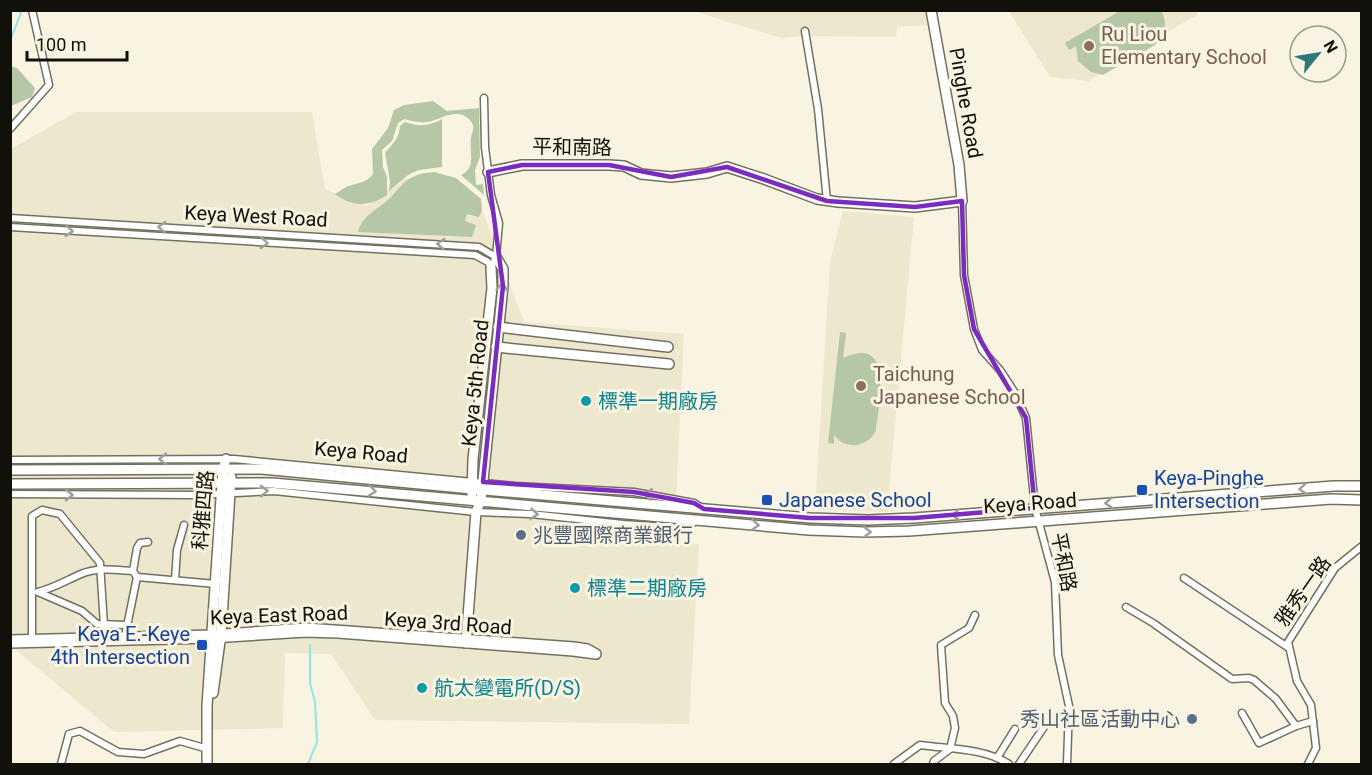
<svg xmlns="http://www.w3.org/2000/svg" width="1372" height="775" font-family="Roboto,'Noto Sans TC',sans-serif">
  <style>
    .built { fill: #ede7cd }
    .green { fill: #b6c7a6 }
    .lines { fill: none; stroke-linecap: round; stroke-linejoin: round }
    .stream { stroke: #92e5e7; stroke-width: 2 }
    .street-casing { stroke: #747060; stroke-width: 9 }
    .secondary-casing { stroke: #747060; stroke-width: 12 }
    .street { stroke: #fff; stroke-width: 6 }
    .secondary { stroke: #fff; stroke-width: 9 }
    .oneway { stroke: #a09f9d }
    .marked { fill: none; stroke: #7b2cbf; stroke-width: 4.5; stroke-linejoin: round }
    .education-dot { fill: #8d6e63; stroke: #f8f4e1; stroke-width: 2 }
    .culture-dot { fill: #0f9aa8; stroke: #f8f4e1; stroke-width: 2 }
    .transit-dot { fill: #1a4fb4; stroke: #f8f4e1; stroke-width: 2 }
    .service-dot { fill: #5c6f8a; stroke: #f8f4e1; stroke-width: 2 }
    .labels { text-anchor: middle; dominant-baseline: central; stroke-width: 6; stroke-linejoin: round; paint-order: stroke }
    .education-label { font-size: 20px; fill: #785e54; stroke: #f8f4e1; text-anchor: start }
    .street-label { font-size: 20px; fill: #12100a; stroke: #f8f4e1 }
    .culture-label { font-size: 20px; fill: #0d838f; stroke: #f8f4e1; text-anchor: start }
    .transit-label { font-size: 20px; fill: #164399; stroke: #f8f4e1; text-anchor: start }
    .service-label { font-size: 20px; fill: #4e5e75; stroke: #f8f4e1; text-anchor: start }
  </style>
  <rect width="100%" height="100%" fill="#f8f4e1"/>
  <g class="built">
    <polygon points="1195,10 1198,14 1089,81 1050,77 1009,11"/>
    <polygon points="693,11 925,11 927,25 897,27 896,37 800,36 781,38"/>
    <polygon points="76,112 312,112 325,189 367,206 401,179 439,177 482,210 524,322 684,334 674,541 699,544 689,724 375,720 331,654 285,653 283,728 114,732 11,646 11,149"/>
    <polygon points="843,211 914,217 887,512 815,509 830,262"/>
  </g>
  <g class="green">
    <path d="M1120 11H1161C1167 20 1166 34 1158 42 1147 52 1117 66 1103 75L1091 72 1078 61 1076 46 1069 50 1065 43Z"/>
    <polygon points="11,66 17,68 35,88 32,97 11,106"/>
    <path d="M433 101 447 111 479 108 480 157 475 170 476 185 483 184 484 195 461 175C477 168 469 152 471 138 472 133 474 129 473 125 471 120 467 117 463 115 450 111 439 120 427 122 419 123 412 121 404 119L398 123 392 141 382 150 383 167 387 177V195C370 207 351 207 335 194 340 191 345 187 349 186 359 182 367 183 373 174L372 149 388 128 394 110 404 105Z"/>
    <path d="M442 119V167C409 171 414 170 389 191L390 181 385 153C392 144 399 139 400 126L405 122C419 127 430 126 442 119Z"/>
    <path d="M434 172 456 178 481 199 482 210 479 217 467 214 465 221 476 225 472 237 358 232C362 215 379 209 390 198 398 190 404 180 415 176 421 173 427 173 434 172Z"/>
    <path d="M840 332 846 333 843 358C895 334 879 404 876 431 867 447 846 451 834 435V444L828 443Z"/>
  </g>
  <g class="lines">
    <g class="stream">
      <polyline points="10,41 22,10"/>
      <polyline points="308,764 317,742 315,702 310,683 310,645"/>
    </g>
    <defs>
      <g id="street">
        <polyline points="805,31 818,109 827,201"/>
        <polyline points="10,129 49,85 32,10"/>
        <polyline points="962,201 964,275 974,329 982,350 1000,370 1015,393 1026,418 1035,508 1055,582 1058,655 1069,706 1067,764"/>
        <polyline points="10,218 479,247 496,257"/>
        <polyline points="10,227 475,255 488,262 491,268 496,257 499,223 491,195 485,147 484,98"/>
        <polyline points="10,460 234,459 515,486 634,492 694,503 702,508"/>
        <polyline points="10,494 195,495 274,491 476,512 531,514 623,524 680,528 697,521"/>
        <polyline points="133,571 137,548 140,543 148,542"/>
        <polyline points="1184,578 1289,648"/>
        <polyline points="175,580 177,550 184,525"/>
        <path d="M38 592C54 588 67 580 81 574 98 567 116 570 133 571L137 577 216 584"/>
        <polyline points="38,592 82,611 97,624 127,625"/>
        <polyline points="1126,607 1153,623 1232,679 1249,678 1254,680 1276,699 1296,726"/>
        <polyline points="125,636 137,577"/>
        <polyline points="32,638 32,516 42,510 60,514 100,563 104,626"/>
        <polyline points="1242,713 1259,743 1296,726 1313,721"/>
        <polyline points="997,758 1015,729"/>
        <polyline points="61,764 69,734 80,731 118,752 144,754 180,741 208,749"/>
        <path d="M894 764 920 745C949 749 984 748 1009 764"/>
        <polyline points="933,764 934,761 950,749 955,728 953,716 945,703 941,645 969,628 975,615"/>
        <polyline points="1019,764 1044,727"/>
        <polyline points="1308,764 1316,748 1311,705 1297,681 1288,642 1335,568 1362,546"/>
      </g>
      <g id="secondary">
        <polyline points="488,172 522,165 609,165 624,166 641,174 671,177 707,173 727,167 764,179 817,199 838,202 915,207 962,201 959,165 931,10"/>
        <polyline points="498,327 668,347"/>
        <polyline points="496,347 669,364"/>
        <polyline points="10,470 262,469 472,489 810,518 868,520 914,518 1334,486 1362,486"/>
        <polyline points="10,484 272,483 809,530 865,532 909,531 1331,499 1362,500"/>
        <polyline points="472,495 473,459 492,288 491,268"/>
        <polyline points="10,640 212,635 306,628 574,647 587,649 596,654 573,651 338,633 305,632 212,638 10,643"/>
        <polyline points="466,643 476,512 481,500 503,286 503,269 496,257"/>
        <polyline points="213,693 221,634 231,477"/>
        <polyline points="207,764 207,706 223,469 226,459"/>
      </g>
    </defs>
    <use href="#street" class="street-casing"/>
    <use href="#secondary" class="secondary-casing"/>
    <use href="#street" class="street"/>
    <use href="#secondary" class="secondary"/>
  </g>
  <defs><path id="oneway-chevron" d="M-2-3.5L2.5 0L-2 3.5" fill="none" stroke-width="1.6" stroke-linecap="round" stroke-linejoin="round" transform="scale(1.5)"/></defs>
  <g class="oneway">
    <use href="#oneway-chevron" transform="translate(162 227) rotate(-177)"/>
    <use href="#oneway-chevron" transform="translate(69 231) rotate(3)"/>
    <use href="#oneway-chevron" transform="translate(264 243) rotate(3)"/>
    <use href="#oneway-chevron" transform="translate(441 244) rotate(-176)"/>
    <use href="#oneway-chevron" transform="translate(502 287) rotate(-87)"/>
    <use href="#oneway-chevron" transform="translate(163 459) rotate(180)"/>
    <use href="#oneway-chevron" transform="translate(1303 489) rotate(175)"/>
    <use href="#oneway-chevron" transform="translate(264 491) rotate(-1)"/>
    <use href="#oneway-chevron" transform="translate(372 491) rotate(5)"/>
    <use href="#oneway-chevron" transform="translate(648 494) rotate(-170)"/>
    <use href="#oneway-chevron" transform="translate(69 495)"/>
    <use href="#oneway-chevron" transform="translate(1109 503) rotate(176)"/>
    <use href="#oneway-chevron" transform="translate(534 514) rotate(5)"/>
    <use href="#oneway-chevron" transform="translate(956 515) rotate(175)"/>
    <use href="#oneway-chevron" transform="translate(755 525) rotate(5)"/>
    <use href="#oneway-chevron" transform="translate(867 532)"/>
  </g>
  <path class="marked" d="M522 165H609L671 177 727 167 827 201 915 207 962 201 964 275 974 329 1026 418 1035 508 914 518H810L704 509 694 503 634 492 483 482 503 286 488 172Z"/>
  <g class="education-dot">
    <circle cx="1089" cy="46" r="6"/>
    <circle cx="861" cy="386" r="6"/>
  </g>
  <g class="culture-dot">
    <circle cx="586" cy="401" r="6"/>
    <circle cx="575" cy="588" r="6"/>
    <circle cx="422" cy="688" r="6"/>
  </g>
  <g class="transit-dot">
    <rect x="1136" y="484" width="12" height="12" rx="3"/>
    <rect x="761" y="494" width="12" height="12" rx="3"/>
    <rect x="196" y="639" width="12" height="12" rx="3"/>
  </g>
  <g class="service-dot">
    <circle cx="521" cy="535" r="6"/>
    <circle cx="1192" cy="719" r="6"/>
  </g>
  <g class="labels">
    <g class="education-label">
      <text x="1101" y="34">Ru Liou<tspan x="1101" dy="23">Elementary School</tspan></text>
      <text x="873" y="374">Taichung<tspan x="873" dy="23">Japanese School</tspan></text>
    </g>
    <g class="street-label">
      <text transform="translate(966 103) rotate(80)">Pinghe Road</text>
      <text transform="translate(572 147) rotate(1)">平和南路</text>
      <text transform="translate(256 216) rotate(3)">Keya West Road</text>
      <text transform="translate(475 383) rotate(-84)">Keya 5th Road</text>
      <text transform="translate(361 452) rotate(5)">Keya Road</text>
      <text transform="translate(1030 503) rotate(-4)">Keya Road</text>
      <text transform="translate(203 510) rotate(-85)">科雅四路</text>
      <text transform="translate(1064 562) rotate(79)">平和路</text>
      <text transform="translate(1303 591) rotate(-55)">雅秀一路</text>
      <text transform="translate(279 615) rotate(-2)">Keya East Road</text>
      <text transform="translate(448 623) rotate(4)">Keya 3rd Road</text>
    </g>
    <g class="culture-label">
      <text x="598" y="401">標準一期廠房</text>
      <text x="587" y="588">標準二期廠房</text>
      <text x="434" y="688">航太變電所(D/S)</text>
    </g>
    <g class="transit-label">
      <text x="1154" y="478">Keya-Pinghe<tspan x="1154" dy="23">Intersection</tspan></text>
      <text x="779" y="500">Japanese School</text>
      <text x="190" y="634" text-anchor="end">Keya E.-Keye<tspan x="190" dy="23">4th Intersection</tspan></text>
    </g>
    <g class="service-label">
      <text x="533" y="535">兆豐國際商業銀行</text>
      <text x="1180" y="719" text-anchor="end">秀山社區活動中心</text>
    </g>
  </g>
  <rect width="1372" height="775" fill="none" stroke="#12100a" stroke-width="24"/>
  <g transform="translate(1318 54) rotate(60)"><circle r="28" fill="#f8f4e1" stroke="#9c998b" stroke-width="1.5"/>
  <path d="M0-4.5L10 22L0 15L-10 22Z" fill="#2e787c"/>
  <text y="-9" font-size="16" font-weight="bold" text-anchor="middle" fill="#12100a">N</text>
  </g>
  <path d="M27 51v9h100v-9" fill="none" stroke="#12100a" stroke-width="3"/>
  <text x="36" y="51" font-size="18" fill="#12100a" stroke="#f8f4e1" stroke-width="4.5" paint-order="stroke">100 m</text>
</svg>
